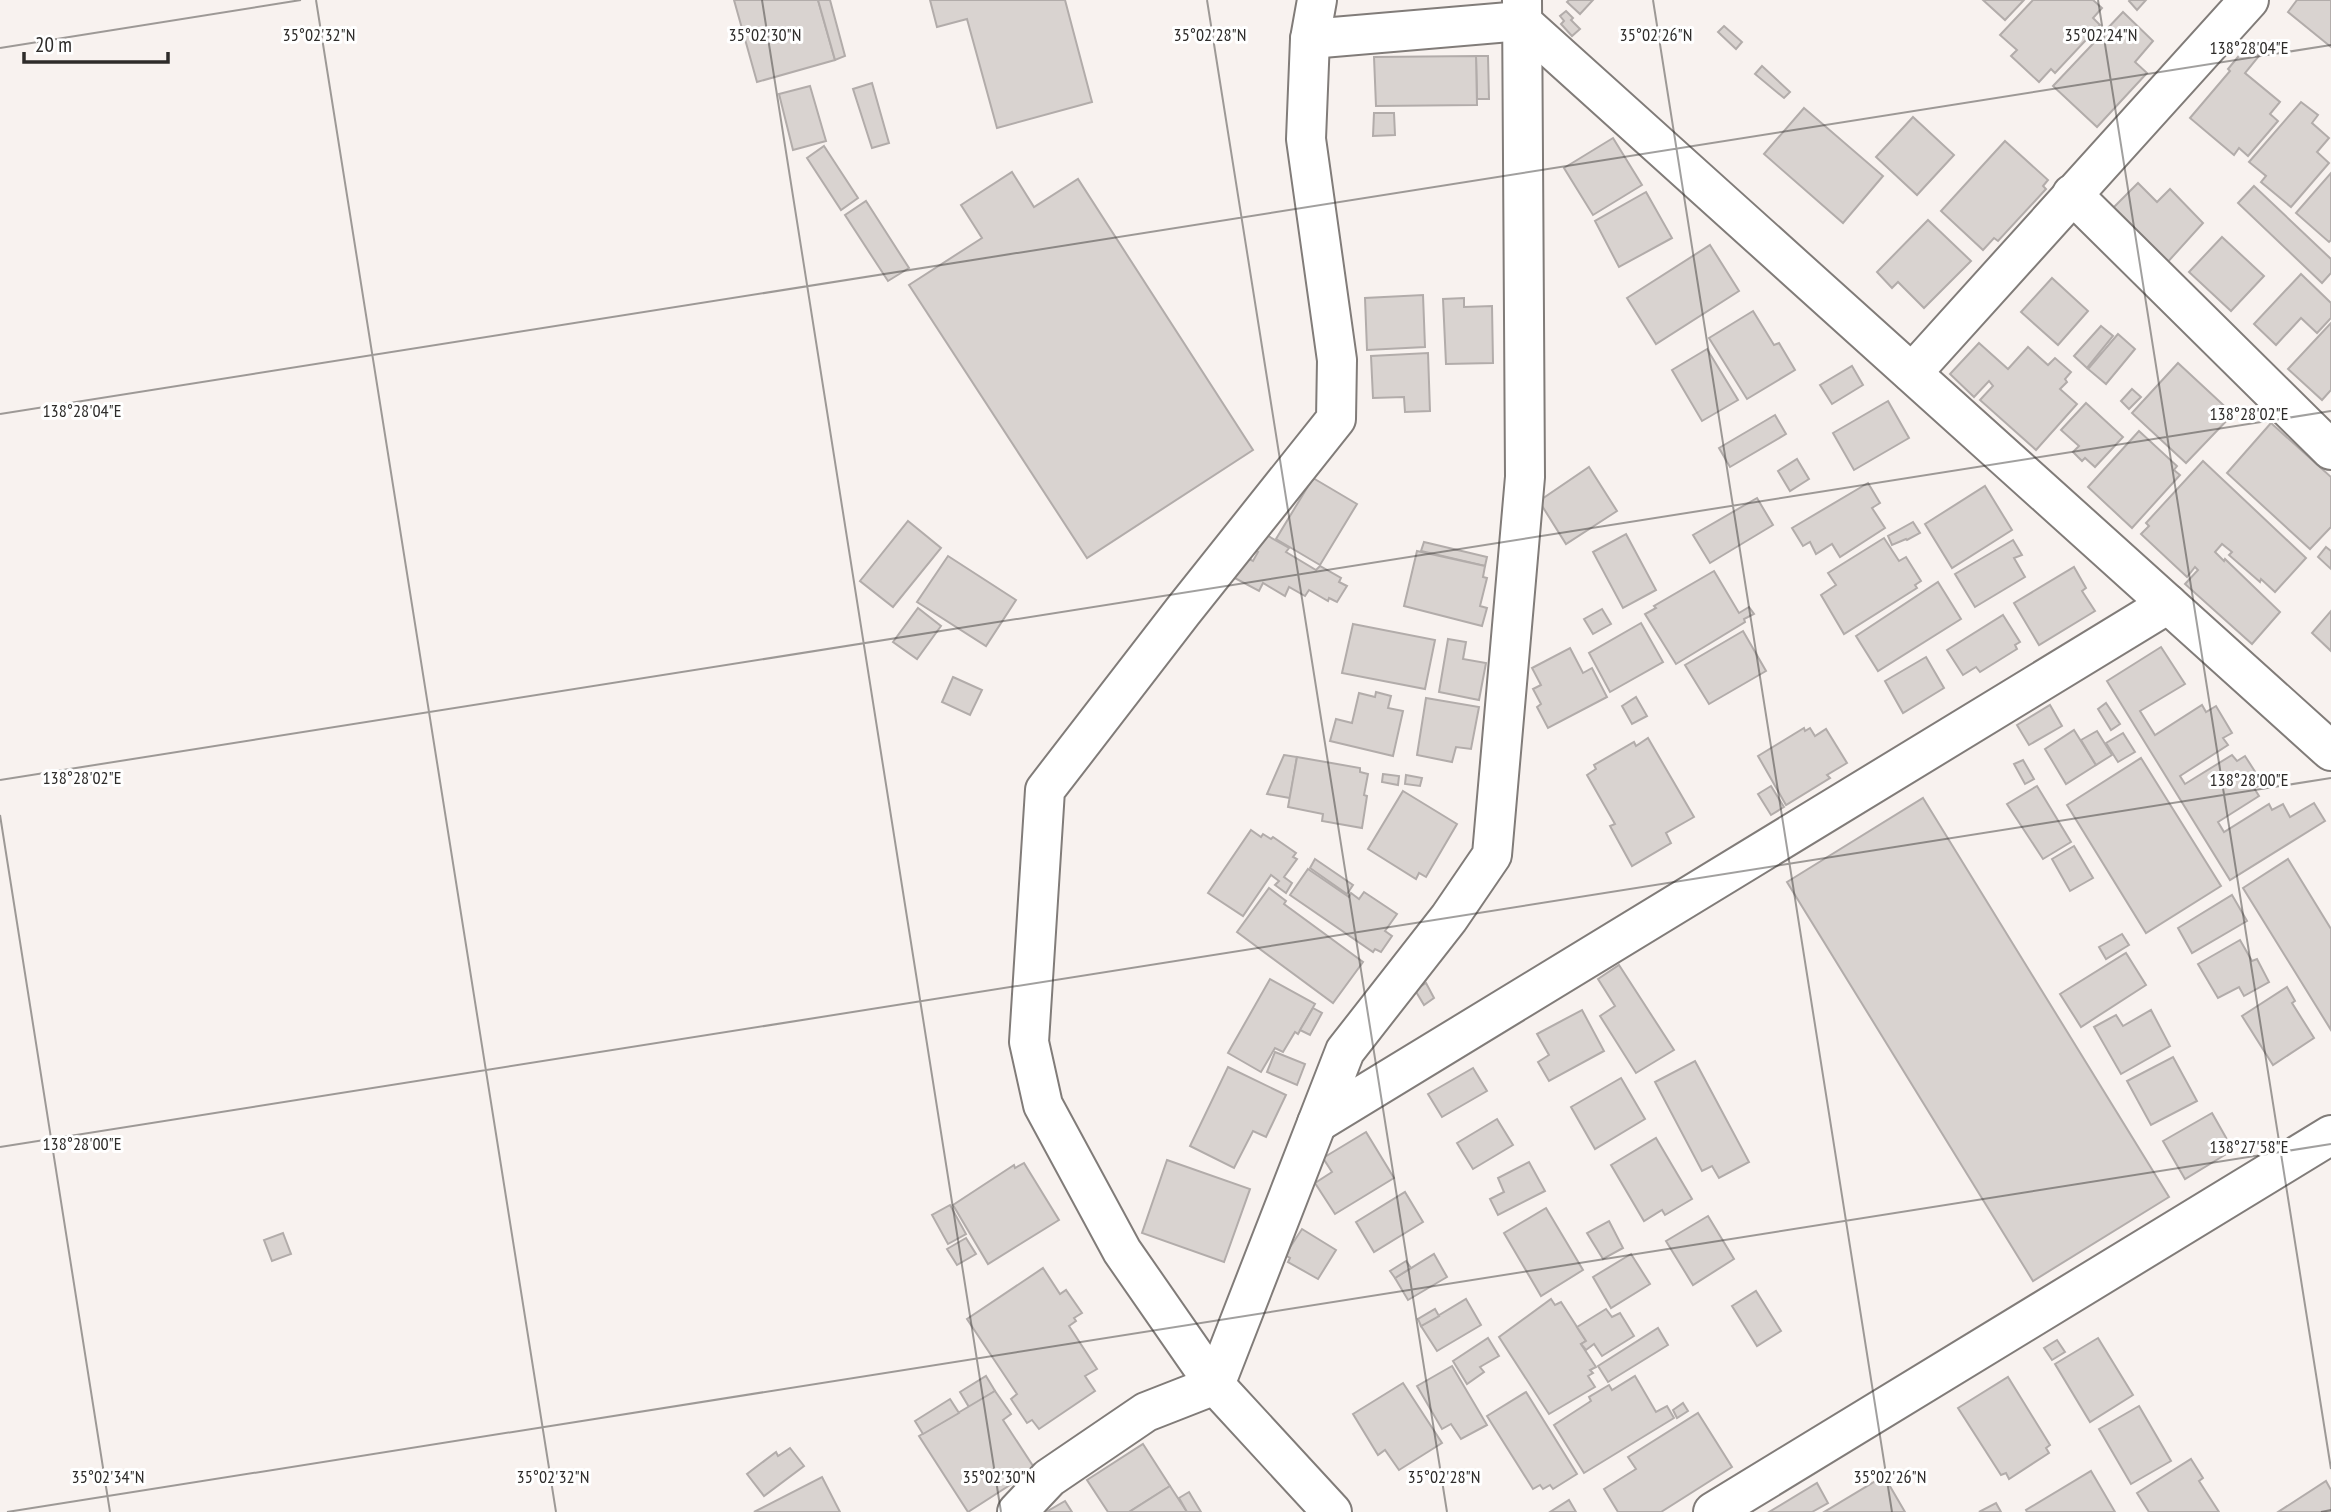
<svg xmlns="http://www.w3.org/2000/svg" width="2331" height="1512" font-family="'PT Sans Narrow',sans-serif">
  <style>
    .building { fill: #d9d3d0; stroke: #b2acaa; stroke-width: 2 }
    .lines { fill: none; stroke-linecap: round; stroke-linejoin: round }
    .minor-casing { stroke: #817c79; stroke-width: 42 }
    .minor { stroke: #fff; stroke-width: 38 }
    .ticks { fill: none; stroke: #2e2c2a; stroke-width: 2; stroke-opacity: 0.45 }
    .ticks-label { font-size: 18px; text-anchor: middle; fill: #2e2c2a; stroke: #fff; stroke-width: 6; stroke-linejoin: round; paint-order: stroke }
  </style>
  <rect width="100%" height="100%" fill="#f8f2ef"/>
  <g class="building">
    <polygon points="734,0 818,0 835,60 757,82"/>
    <polygon points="818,0 830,0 845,56 835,60"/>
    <polygon points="930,0 1065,0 1092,102 997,128 967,19 937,27"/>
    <polygon points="1569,0 1593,0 1580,14 1567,2"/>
    <polygon points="1983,0 2024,0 2005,20"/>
    <polygon points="2033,0 2093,0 2102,8 2093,18 2100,25 2055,73 2051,69 2039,82 2011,56 2017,50 2000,35"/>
    <polygon points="2130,0 2146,0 2137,10 2129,1"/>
    <polygon points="2297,0 2331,0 2331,47 2288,12"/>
    <polygon points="1566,11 1573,18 1571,20 1580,29 1572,36 1561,24 1564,21 1560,16"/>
    <polygon points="2123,12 2153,41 2135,62 2147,73 2097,127 2053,86"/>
    <polygon points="1724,26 1742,42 1736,49 1718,32"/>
    <polygon points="2247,46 2259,56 2245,73 2280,102 2270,114 2278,121 2248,156 2239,148 2234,155 2190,118 2230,71 2228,69"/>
    <polygon points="1476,56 1488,56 1489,99 1477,99"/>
    <polygon points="1476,56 1477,105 1376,106 1374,57"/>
    <polygon points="1762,66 1790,92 1784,98 1755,74"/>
    <polygon points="872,83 889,143 872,148 853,89"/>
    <polygon points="810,86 826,141 793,150 779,94"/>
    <polygon points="2301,102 2318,115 2312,123 2329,138 2317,152 2329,163 2291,207 2261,182 2266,176 2249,162"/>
    <polygon points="1804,108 1883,176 1843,223 1764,154"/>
    <polygon points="1374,113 1394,113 1395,135 1373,136"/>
    <polygon points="1913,117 1954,155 1917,195 1876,157"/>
    <polygon points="1613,138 1642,185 1593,215 1564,168"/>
    <polygon points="2005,141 2048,180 2043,186 2046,189 1998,241 1994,238 1983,250 1941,211"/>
    <polygon points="824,146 858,198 841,210 807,158"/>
    <polygon points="1012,172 1034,207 1078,179 1253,450 1087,558 909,285 982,238 961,205"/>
    <polygon points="2331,173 2331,240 2329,242 2296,213"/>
    <polygon points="2138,183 2157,202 2170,189 2203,223 2165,265 2111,210"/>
    <polygon points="2254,186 2331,259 2331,273 2322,283 2238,203"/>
    <polygon points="1646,192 1672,238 1619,267 1595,221"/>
    <polygon points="866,201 909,268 888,281 845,215"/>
    <polygon points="1928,220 1971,261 1924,308 1898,282 1892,288 1877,272"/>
    <polygon points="2222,237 2264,276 2231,311 2189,272"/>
    <polygon points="1710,245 1739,291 1656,344 1627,298"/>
    <polygon points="2301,274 2331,303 2331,318 2317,333 2301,318 2276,345 2254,324"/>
    <polygon points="2052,278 2088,311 2058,345 2021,312"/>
    <polygon points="1423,295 1425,347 1367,350 1365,298"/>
    <polygon points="1464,298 1464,307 1492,306 1493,363 1446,364 1443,299"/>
    <polygon points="1753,311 1774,345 1779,343 1795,370 1747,399 1709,338"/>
    <polygon points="2331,323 2331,390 2322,400 2288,369"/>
    <polygon points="2101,326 2113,336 2087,368 2074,356"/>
    <polygon points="2118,334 2135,349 2106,384 2088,369"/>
    <polygon points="1979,343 2008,369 2028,347 2048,365 2055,358 2071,372 2065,379 2067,382 2060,389 2077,404 2036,450 1980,400 1993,386 1989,381 1974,397 1950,374"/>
    <polygon points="1707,349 1738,400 1702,421 1672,370"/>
    <polygon points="1428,353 1430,411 1405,412 1404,397 1373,398 1371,356"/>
    <polygon points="2178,363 2233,414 2186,463 2132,413"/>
    <polygon points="1852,366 1863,385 1832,404 1820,385"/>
    <polygon points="2132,389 2141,397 2129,409 2121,401"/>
    <polygon points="1888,401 1909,438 1854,470 1833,433"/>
    <polygon points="2086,403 2123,437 2095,467 2085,458 2082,461 2073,452 2079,446 2061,430"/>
    <polygon points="1775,415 1786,434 1730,467 1719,448"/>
    <polygon points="2271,423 2331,477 2331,527 2310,549 2227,473"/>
    <polygon points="2139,431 2177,466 2174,470 2180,475 2132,528 2088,487"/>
    <polygon points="1797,459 1809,479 1790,491 1778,471"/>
    <polygon points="2203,461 2306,558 2275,592 2261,579 2260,582 2229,555 2232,552 2222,544 2215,552 2224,561 2225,559 2280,612 2252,644 2185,584 2198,570 2195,567 2187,577 2141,534 2149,526 2146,523"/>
    <polygon points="1589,467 1617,511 1566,544 1539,501"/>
    <polygon points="1313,478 1357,504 1320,565 1276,539"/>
    <polygon points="1868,483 1880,503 1872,508 1885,528 1840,557 1832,544 1816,554 1810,542 1803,546 1792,528"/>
    <polygon points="1985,486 2012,530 1952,568 1925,524"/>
    <polygon points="1757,498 1773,525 1710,563 1693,535"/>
    <polygon points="908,521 941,548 893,607 860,581"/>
    <polygon points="1913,522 1920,533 1907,540 1906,539 1892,545 1888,536"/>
    <polygon points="1263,533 1289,548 1286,552 1316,570 1320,566 1341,578 1339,582 1347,586 1337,602 1329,598 1328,601 1309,590 1305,596 1289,587 1285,596 1263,583 1259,591 1231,576 1243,556 1253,561 1258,552 1254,550"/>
    <polygon points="1626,534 1656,590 1623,608 1593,552"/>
    <polygon points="1884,538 1899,561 1906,557 1921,581 1915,585 1917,588 1844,634 1821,595 1836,585 1828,573"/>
    <polygon points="2013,540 2022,555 2014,558 2025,577 1975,607 1955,574"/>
    <polygon points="1424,542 1487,557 1485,566 1421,551"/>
    <polygon points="2326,547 2331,551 2331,569 2318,557"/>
    <polygon points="1417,551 1485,566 1483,577 1487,578 1480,606 1487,608 1482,626 1404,606"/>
    <polygon points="948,556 1016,600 986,646 917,602"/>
    <polygon points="2074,567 2086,588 2082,591 2095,611 2039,645 2014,603"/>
    <polygon points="1714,571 1739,613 1749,607 1754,614 1744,619 1745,622 1676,664 1645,614 1656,608 1654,606"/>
    <polygon points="1938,582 1961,619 1878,671 1856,636"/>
    <polygon points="918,608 941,626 917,659 893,642"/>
    <polygon points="1602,609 1611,624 1593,634 1584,619"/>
    <polygon points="2331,611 2331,651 2312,633"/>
    <polygon points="2003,615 2020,642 2015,645 2017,649 1980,672 1976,667 1963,675 1947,650"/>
    <polygon points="1641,623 1663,662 1610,692 1589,653"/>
    <polygon points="1353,624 1435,640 1425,689 1342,673"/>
    <polygon points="1743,631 1766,671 1709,704 1685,665"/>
    <polygon points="1448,639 1466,642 1463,659 1486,663 1479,700 1439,692"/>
    <polygon points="2161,647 2185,684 2140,711 2155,735 2202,705 2206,712 2216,706 2232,733 2223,738 2228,745 2180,776 2185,784 2232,755 2237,761 2245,756 2263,784 2254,788 2259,796 2218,822 2224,832 2269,804 2272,810 2283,804 2290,817 2314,803 2325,821 2230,880 2107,681"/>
    <polygon points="1570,648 1583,673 1592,668 1607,697 1548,728 1537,707 1541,704 1533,689 1541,685 1532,668"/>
    <polygon points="1926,657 1944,688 1903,713 1885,681"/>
    <polygon points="953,677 982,690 970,715 942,702"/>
    <polygon points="1376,692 1391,696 1388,708 1403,711 1393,756 1330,741 1336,719 1352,723 1359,693 1375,697"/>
    <polygon points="1636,697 1647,716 1632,724 1622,706"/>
    <polygon points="1426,698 1479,707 1471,749 1456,747 1452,762 1417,755"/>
    <polygon points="2106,703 2120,724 2111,730 2098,709"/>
    <polygon points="2050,705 2062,726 2029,745 2017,725"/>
    <polygon points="1804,728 1805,731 1810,728 1815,736 1826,729 1847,763 1827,775 1830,778 1786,805 1758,756"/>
    <polygon points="2074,730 2096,765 2066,784 2045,749"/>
    <polygon points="2097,731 2112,755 2096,765 2081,740"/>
    <polygon points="2123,733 2135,752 2118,762 2106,743"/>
    <polygon points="1648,738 1694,817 1666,833 1671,843 1632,866 1610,826 1615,824 1587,775 1596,769 1594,765 1634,742 1636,746"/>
    <polygon points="1284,755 1297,757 1290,798 1267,794"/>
    <polygon points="1297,757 1360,768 1360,772 1368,774 1364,795 1367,796 1362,828 1322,821 1323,814 1288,807"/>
    <polygon points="2141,758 2221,886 2146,933 2067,805"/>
    <polygon points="2023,760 2034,779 2025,784 2014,764"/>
    <polygon points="1383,774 1399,776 1398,785 1382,782"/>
    <polygon points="1406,775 1422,778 1420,786 1405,784"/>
    <polygon points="1771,786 1784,807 1771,815 1758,794"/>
    <polygon points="2037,786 2071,842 2043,859 2007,804"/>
    <polygon points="1403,791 1457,824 1426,877 1419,873 1416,879 1368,849"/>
    <polygon points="1923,798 2169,1197 2033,1281 1787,882"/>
    <polygon points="1251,830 1261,837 1263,834 1271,839 1273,837 1296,853 1293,857 1297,859 1284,877 1292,883 1286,893 1275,885 1279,881 1271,875 1243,916 1208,893"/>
    <polygon points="2074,846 2093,878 2070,891 2052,859"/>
    <polygon points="1315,859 1353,885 1347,894 1310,868"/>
    <polygon points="2288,859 2331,929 2331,1030 2243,888"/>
    <polygon points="1308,869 1349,897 1351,893 1359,899 1364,892 1397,914 1385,931 1392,936 1381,952 1375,949 1373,952 1290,895"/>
    <polygon points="1269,888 1286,901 1284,904 1363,962 1333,1003 1237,932"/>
    <polygon points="2232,895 2247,921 2192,953 2178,928"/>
    <polygon points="2122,934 2129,945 2106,959 2099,947"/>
    <polygon points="2240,940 2252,961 2257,959 2269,982 2244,996 2239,987 2218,998 2198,964"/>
    <polygon points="2126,953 2146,985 2081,1027 2060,994"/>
    <polygon points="1619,965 1674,1050 1636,1073 1600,1016 1615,1006 1598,979"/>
    <polygon points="1270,979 1315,1004 1298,1034 1295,1032 1283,1052 1275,1048 1261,1072 1228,1053"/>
    <polygon points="1426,983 1434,998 1424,1005 1415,990"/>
    <polygon points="2287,987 2295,1001 2292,1003 2314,1038 2273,1065 2242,1016"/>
    <polygon points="1313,1008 1322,1013 1310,1035 1300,1030"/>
    <polygon points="1582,1010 1604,1051 1549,1081 1538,1062 1549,1055 1537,1034"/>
    <polygon points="2151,1010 2170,1046 2121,1074 2094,1027 2116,1015 2123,1026"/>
    <polygon points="1275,1052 1305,1064 1297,1085 1267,1072"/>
    <polygon points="2173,1057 2197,1101 2151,1125 2127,1081"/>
    <polygon points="1695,1061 1749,1162 1719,1178 1712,1166 1702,1171 1655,1082"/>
    <polygon points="1228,1067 1286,1095 1266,1137 1253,1131 1234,1168 1190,1146"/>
    <polygon points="1473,1068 1487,1091 1442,1117 1428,1094"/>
    <polygon points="1621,1078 1645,1119 1595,1149 1571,1107"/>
    <polygon points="2212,1113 2233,1150 2185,1179 2163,1141"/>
    <polygon points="1497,1119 1513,1145 1473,1169 1457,1143"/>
    <polygon points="1366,1132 1394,1178 1335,1214 1315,1183 1332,1172 1323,1158"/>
    <polygon points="1656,1138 1692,1199 1665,1215 1662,1210 1644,1221 1611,1165"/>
    <polygon points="1167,1160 1250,1189 1224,1262 1142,1233"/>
    <polygon points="1529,1162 1545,1191 1498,1215 1490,1199 1504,1192 1498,1178"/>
    <polygon points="1024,1163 1059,1220 988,1264 953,1205 1014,1165 1015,1168"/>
    <polygon points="1405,1192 1423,1222 1374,1252 1356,1222"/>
    <polygon points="950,1205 966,1234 948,1244 932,1215"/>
    <polygon points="1546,1208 1583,1270 1541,1296 1504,1233"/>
    <polygon points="1708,1216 1734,1259 1693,1285 1666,1241"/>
    <polygon points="1609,1221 1623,1248 1603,1259 1587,1233"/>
    <polygon points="1302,1229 1336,1250 1318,1279 1288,1262 1290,1258 1285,1255"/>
    <polygon points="283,1233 291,1254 272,1261 264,1240"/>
    <polygon points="966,1238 976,1254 957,1265 947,1249"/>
    <polygon points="1434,1254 1447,1277 1408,1300 1395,1278"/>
    <polygon points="1631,1254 1650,1284 1611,1308 1593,1277"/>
    <polygon points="1406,1261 1411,1268 1395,1278 1390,1271"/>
    <polygon points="1043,1268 1060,1294 1066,1290 1082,1313 1074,1318 1076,1321 1069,1326 1097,1369 1085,1376 1095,1391 1039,1429 1032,1420 1027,1423 1011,1399 1017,1394 967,1319"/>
    <polygon points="1756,1291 1781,1331 1757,1346 1732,1306"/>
    <polygon points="1466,1299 1481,1325 1437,1351 1421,1326"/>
    <polygon points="1551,1299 1555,1305 1561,1302 1586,1341 1581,1344 1596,1367 1590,1370 1593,1373 1588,1376 1595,1387 1549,1414 1499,1337"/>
    <polygon points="1435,1309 1439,1316 1421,1326 1418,1319"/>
    <polygon points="1606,1309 1612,1317 1620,1313 1634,1336 1602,1356 1594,1344 1586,1350 1581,1344 1586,1341 1577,1327"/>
    <polygon points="1658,1328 1668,1345 1608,1382 1598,1366"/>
    <polygon points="1488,1338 1499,1356 1480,1367 1484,1372 1467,1384 1453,1361"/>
    <polygon points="2098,1338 2133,1395 2090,1422 2055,1364"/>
    <polygon points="2057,1340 2065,1352 2052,1360 2044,1348"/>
    <polygon points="1452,1366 1487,1425 1461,1439 1451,1424 1442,1429 1417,1386"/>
    <polygon points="986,1376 995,1391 969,1407 960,1392"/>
    <polygon points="1635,1376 1656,1412 1667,1406 1674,1418 1584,1473 1554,1425 1591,1401 1589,1397 1609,1385 1612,1390"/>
    <polygon points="2008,1377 2050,1445 2046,1448 2049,1453 2009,1479 2006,1473 2001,1475 1958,1408"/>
    <polygon points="1403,1383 1442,1443 1399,1470 1385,1450 1378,1455 1353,1414"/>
    <polygon points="995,1391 1011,1414 1003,1420 1035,1469 968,1512 919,1436"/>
    <polygon points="1526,1392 1577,1474 1553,1489 1550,1485 1543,1489 1540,1485 1533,1489 1487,1416"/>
    <polygon points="950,1399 959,1413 923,1434 915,1421"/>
    <polygon points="1683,1403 1688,1411 1677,1418 1673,1410"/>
    <polygon points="2139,1406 2171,1461 2131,1484 2099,1429"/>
    <polygon points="1698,1413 1732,1467 1661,1512 1618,1512 1604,1489 1636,1469 1628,1457"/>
    <polygon points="1143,1444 1170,1486 1129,1512 1108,1512 1087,1480"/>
    <polygon points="790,1448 804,1466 764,1496 747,1474 776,1452 778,1456"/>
    <polygon points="2191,1459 2203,1478 2199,1481 2219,1512 2149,1512 2137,1493"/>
    <polygon points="2091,1471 2115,1512 2027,1512 2026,1510"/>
    <polygon points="1884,1476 1905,1512 1824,1512"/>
    <polygon points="822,1477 840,1512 754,1512"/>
    <polygon points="2326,1481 2331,1490 2331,1512 2278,1512"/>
    <polygon points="1817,1483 1828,1503 1812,1512 1769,1512"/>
    <polygon points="1170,1486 1187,1512 1129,1512"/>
    <polygon points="1189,1492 1201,1512 1187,1512 1179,1498"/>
    <polygon points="1569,1500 1576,1512 1550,1512"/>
    <polygon points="1065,1501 1072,1512 1046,1512"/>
    <polygon points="1996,1503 2001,1512 1979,1512"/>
  </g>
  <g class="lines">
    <defs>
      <g id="minor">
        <polyline points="1317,0 1310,39 1306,139 1337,360 1336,419 1183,611 1045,790 1029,1042 1043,1105 1122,1251 1215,1385 1332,1512"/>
        <polyline points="1310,39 1521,21 2331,751"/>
        <polyline points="2072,194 2331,450"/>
        <polyline points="1912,373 2249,0"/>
        <polyline points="1317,1123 2168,604"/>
        <polyline points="1017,1512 1049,1478 1146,1412 1215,1385 1345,1051 1449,918 1492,855 1525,477 1522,0"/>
        <polyline points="1713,1512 2331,1135"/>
      </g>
    </defs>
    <use href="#minor" class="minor-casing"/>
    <use href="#minor" class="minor"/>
  </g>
  <path class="ticks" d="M316 0 556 1512M762 0 1001 1512M1207 0 1447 1512M1653 0 1892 1512M2098 0 2331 1469M0 48 301 0M0 414 2331 45M0 780 2331 411M0 815 110 1512M0 1147 2331 778M7 1512 2331 1144M2321 1512 2331 1510"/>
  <g class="ticks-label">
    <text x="2101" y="41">35°02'24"N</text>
    <text x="319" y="41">35°02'32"N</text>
    <text x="765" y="41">35°02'30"N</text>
    <text x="1210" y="41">35°02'28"N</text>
    <text x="1656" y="41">35°02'26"N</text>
    <text x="2249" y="54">138°28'04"E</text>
    <text x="82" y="417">138°28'04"E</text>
    <text x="2249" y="420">138°28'02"E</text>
    <text x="82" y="784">138°28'02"E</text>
    <text x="2249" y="786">138°28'00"E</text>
    <text x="82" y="1150">138°28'00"E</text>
    <text x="2249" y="1153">138°27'58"E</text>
    <text x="108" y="1483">35°02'34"N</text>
    <text x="553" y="1483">35°02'32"N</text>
    <text x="999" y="1483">35°02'30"N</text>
    <text x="1444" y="1483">35°02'28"N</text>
    <text x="1890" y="1483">35°02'26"N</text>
  </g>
  <path d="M24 52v10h144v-10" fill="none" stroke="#2e2c2a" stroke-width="3.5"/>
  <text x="35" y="52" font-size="21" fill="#2e2c2a" stroke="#ffffff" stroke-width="5" paint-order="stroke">20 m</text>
</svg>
